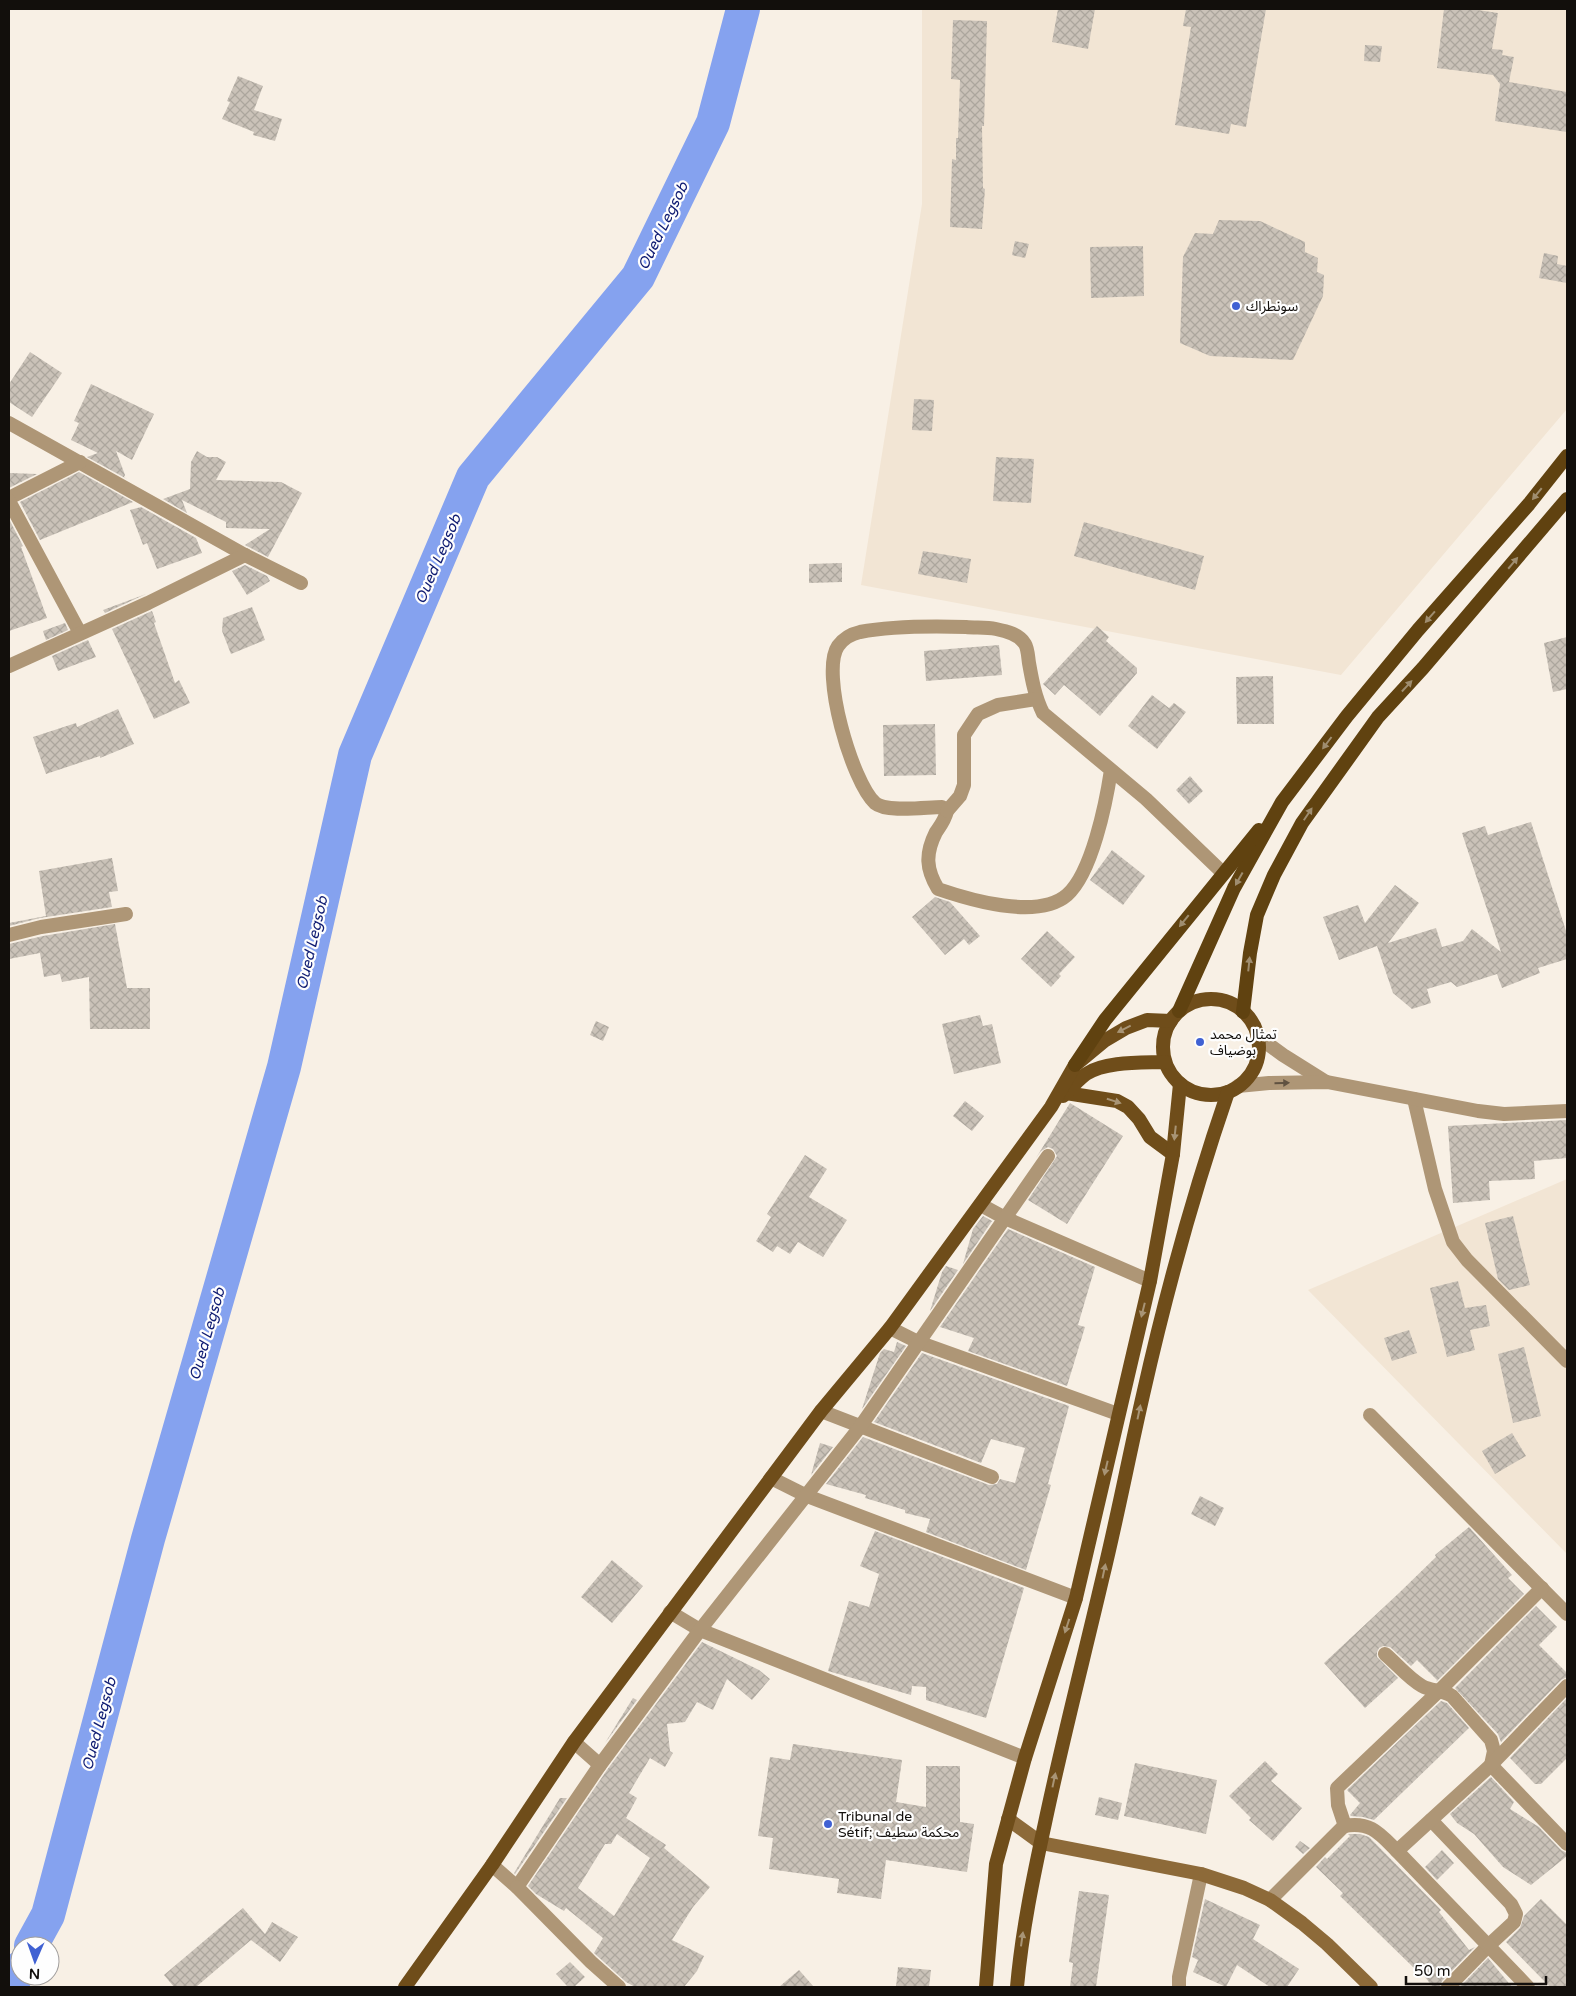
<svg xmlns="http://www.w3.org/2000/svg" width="1576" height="1996" font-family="'Varela Round','Noto Sans Arabic',sans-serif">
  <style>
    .built { fill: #f2e5d4 }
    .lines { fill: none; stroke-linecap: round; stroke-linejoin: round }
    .river { stroke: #85a2ef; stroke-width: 34 }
    .building { fill: url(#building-cross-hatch); fill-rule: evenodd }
    .minor { stroke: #ae9676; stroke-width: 14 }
    .tertiary { stroke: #ae9676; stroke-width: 14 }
    .secondary { stroke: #8d6a39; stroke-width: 14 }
    .primary { stroke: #6f4d1a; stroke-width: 14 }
    .trunk { stroke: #604210; stroke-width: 14 }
    .oneway { fill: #9f8d6f }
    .oneway2 { fill: #a89475 }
    .oneway3 { fill: #605241 }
    .poi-dot { fill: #4061d3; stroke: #fefefe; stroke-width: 2 }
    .labels { text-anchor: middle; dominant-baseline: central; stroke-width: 4.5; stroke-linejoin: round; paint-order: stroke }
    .poi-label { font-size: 14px; fill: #120f0c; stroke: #fefefe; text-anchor: start }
    .water-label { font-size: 15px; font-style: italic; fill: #0e1b72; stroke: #fefefe }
  </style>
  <defs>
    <pattern id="building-cross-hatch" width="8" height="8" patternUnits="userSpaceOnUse" patternTransform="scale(1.25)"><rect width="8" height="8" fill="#cac2b8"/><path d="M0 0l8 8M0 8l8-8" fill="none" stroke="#aca69d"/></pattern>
  </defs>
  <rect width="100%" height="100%" fill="#f8f0e5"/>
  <g class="built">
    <polygon points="922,9 1567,9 1567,409 1341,675 861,585 922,204"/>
    <polygon points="1567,1179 1567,1554 1308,1290"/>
  </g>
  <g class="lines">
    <g class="river">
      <polyline points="31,1946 48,1915 148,1539 284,1067 355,755 473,477 638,277 713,123 743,9"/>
      <polyline points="10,1987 20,1968"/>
    </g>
  </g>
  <g class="building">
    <polygon points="1058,9 1095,9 1088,49 1052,42"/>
    <polygon points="1186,9 1266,9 1246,127 1231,124 1229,134 1175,125 1191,27 1183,26"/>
    <polygon points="1444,9 1471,9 1498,13 1492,49 1503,50 1502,55 1514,57 1509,82 1567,92 1567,132 1495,121 1500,84 1493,75 1437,68"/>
    <polygon points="953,20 987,21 984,126 982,126 983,188 985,189 982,229 950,227 952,159 956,160 956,138 958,138 960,80 951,79"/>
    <polygon points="1365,45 1382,46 1380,62 1364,61"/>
    <polygon points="238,76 263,86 254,110 282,119 275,141 253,135 254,132 222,119 230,102 227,101"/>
    <polygon points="1219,220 1260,221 1305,242 1305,252 1318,258 1317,272 1324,275 1323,296 1293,360 1210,356 1180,343 1183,257 1195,233 1213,234"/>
    <polygon points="1015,241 1029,244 1025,258 1012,255"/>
    <polygon points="1143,246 1144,296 1091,298 1090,247"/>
    <polygon points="1544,253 1558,256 1557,264 1567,266 1567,283 1539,278"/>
    <polygon points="30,352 62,373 32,417 9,402 9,384"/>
    <polygon points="91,384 154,414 132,460 116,451 125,475 124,477 127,479 87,457 98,453 71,440 79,423 74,421"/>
    <polygon points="914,399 934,400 932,431 912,430"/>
    <polygon points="197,451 207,457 217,457 226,462 216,480 281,482 302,493 268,557 245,545 270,529 226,528 226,522 182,500 187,513 163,499 190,489 191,462"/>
    <polygon points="996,457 1034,459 1031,503 993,501"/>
    <polygon points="79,472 133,502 40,540 20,502"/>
    <polygon points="9,473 37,474 9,488"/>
    <polygon points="141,507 196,538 202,553 157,569 147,543 143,545 130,510"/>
    <polygon points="9,519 23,546 21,547 47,618 9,631"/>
    <polygon points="1084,522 1204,556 1195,590 1074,556"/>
    <polygon points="923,551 971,559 967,583 918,574"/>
    <polygon points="842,563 842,582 809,583 809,564"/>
    <polygon points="245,565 267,576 270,581 247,595 232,571"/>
    <polygon points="146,594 105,613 103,610"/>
    <polygon points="252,607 265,640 231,654 222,631 223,618"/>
    <polygon points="152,611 156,622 154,623 175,683 179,680 190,703 154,719 112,629"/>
    <polygon points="65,623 68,630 46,640 43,631"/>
    <polygon points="1097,626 1109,637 1106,641 1137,668 1137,673 1100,716 1064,685 1055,695 1043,684"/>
    <polygon points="1567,637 1567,689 1553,692 1544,643"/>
    <polygon points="88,640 96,657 58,671 52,656"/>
    <polygon points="999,645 1002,675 926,681 924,651"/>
    <polygon points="1273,676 1274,724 1237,724 1236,677"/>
    <polygon points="1152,695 1169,708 1174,703 1186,712 1157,749 1128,726"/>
    <polygon points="118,709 134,744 100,758 100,756 46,774 33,737 76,723 77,727"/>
    <polygon points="935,724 936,775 884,776 883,725"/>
    <polygon points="1190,776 1203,791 1189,804 1176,790"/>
    <polygon points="1531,822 1567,934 1567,959 1538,968 1540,973 1502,988 1497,974 1457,987 1451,982 1427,989 1431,1003 1412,1009 1393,993 1377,946 1339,960 1323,917 1358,905 1365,923 1395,885 1419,903 1388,943 1436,928 1442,947 1463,941 1472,929 1501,952 1462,833 1485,826 1488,835"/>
    <polygon points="1112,850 1145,876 1123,905 1090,880"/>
    <polygon points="112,858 118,891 109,892 112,907 40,918 9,926 9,923 46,916 39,871"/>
    <polygon points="935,897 950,902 980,936 969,945 964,939 945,955 912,917"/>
    <polygon points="115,924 127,988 150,988 150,1029 90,1029 89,977 62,982 60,974 44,977 40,953 9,959 9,944 43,936"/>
    <polygon points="1047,931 1075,957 1059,974 1061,976 1051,987 1021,959"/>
    <polygon points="980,1015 983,1026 992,1024 1001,1063 954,1074 942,1024"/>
    <polygon points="596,1021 609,1027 603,1041 590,1035"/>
    <polygon points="965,1101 984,1116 972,1131 953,1116"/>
    <polygon points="1070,1103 1123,1136 1067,1224 1028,1200 1057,1156 1053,1149 1048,1147 1041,1151 1036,1158"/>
    <polygon points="1567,1120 1567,1158 1534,1161 1535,1179 1489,1181 1490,1200 1453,1203 1448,1126"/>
    <polygon points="805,1155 827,1169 809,1197 847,1220 823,1257 798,1242 790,1254 777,1246 773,1252 756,1241 771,1217 767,1214"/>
    <polygon points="983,1216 992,1221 963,1264 973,1229"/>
    <polygon points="1513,1216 1530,1285 1509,1290 1498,1279 1485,1223"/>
    <polygon points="1008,1229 1095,1267 1078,1325 1085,1327 1067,1386 968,1351 974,1338 940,1327"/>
    <polygon points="946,1266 958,1270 930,1311 942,1272"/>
    <polygon points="1458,1281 1465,1308 1486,1305 1490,1326 1470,1330 1475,1350 1447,1357 1430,1288"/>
    <polygon points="1409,1330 1417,1353 1392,1361 1384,1338"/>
    <polygon points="897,1342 906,1346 862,1409 880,1353 884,1349 894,1352"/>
    <polygon points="1524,1347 1541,1416 1513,1423 1498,1354"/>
    <polygon points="922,1353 1069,1406 1048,1484 1051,1485 1026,1570 926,1532 930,1519 905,1513 905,1510 865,1498 866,1495 826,1484 863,1437 989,1485 997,1484 1000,1479 1015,1483 1025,1448 991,1439 981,1463 874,1422"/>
    <polygon points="1512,1433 1526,1456 1495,1474 1482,1451"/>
    <polygon points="820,1443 833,1447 811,1475"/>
    <polygon points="1200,1496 1224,1508 1215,1526 1191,1514"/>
    <polygon points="1469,1527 1512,1575 1508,1578 1524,1594 1436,1682 1437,1680 1417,1660 1411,1666 1390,1647 1383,1646 1379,1648 1377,1652 1377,1657 1398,1678 1365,1708 1324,1663 1399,1593 1436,1557 1435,1555"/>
    <polygon points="875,1531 1024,1588 986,1718 926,1700 926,1687 912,1686 911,1695 828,1671 849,1601 869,1607 879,1574 860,1566"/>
    <polygon points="612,1560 643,1586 612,1623 581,1597"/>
    <polygon points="1536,1606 1557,1627 1539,1645 1567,1673 1567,1677 1561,1680 1501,1742 1498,1734 1455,1688"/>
    <path d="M702 1642 759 1670 770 1679 752 1700 727 1679 713 1710 697 1702 685 1722 667 1724 670 1751 673 1753 665 1767 650 1758 629 1793 637 1798 626 1818 666 1845 664 1848 710 1887 693 1907 672 1940 704 1956 697 1971 684 1987H635L626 1982 594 1953 603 1938 566 1908 564 1911 536 1894 528 1886 607 1770ZM617 1834 650 1858 614 1916 578 1888 605 1844H611Z"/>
    <polygon points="633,1698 637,1700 605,1743"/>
    <polygon points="1567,1698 1567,1758 1541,1784 1535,1784 1510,1758"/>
    <polygon points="1441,1701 1447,1703 1469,1728 1374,1820 1363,1817 1351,1816 1350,1815 1360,1803 1347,1790"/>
    <polygon points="793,1744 902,1760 896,1802 926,1807 926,1766 960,1766 960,1822 974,1824 967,1872 886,1860 881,1899 837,1893 839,1879 769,1869 773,1838 758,1836 770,1757 790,1760"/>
    <polygon points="1265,1761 1278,1774 1271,1781 1302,1808 1273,1841 1249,1820 1251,1818 1229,1796"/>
    <polygon points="1135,1763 1217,1780 1206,1834 1124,1816"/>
    <polygon points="1491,1777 1514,1802 1510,1809 1539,1827 1561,1850 1567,1853 1567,1856 1531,1885 1503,1867 1474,1834 1457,1823 1450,1814"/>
    <polygon points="1099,1797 1122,1803 1118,1820 1095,1815"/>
    <polygon points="560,1798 567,1798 515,1874 514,1873"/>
    <polygon points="1348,1834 1360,1834 1369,1837 1441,1910 1439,1912 1469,1950 1475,1947 1442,1981 1439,1987 1433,1987 1416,1966 1414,1968 1340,1896 1343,1893 1316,1867 1325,1857 1327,1859 1350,1836"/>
    <polygon points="1300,1841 1310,1848 1303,1854 1295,1847"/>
    <polygon points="1442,1850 1454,1863 1437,1880 1425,1867"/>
    <polygon points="1079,1891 1109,1895 1096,1987 1070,1987 1073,1963 1069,1962"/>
    <polygon points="1205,1899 1260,1925 1253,1939 1299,1969 1287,1987 1270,1987 1237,1965 1226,1987 1193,1972 1198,1960 1192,1957"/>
    <polygon points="1541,1899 1567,1925 1567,1987 1550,1987 1506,1942 1520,1928 1524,1916"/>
    <polygon points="243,1908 265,1934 272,1922 298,1937 280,1962 251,1940 196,1987 174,1987 164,1975"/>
    <polygon points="1488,1958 1512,1987 1460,1987"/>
    <polygon points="570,1962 585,1977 574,1987 568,1987 556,1974"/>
    <polygon points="898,1967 931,1970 929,1987 896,1987"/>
    <polygon points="799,1970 814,1987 779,1987"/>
  </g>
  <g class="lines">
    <g class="minor">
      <polyline points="9,423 245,555 301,583"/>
      <polyline points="9,498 80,462"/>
      <polyline points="9,501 80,633"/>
      <polyline points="9,666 148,603 245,555"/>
      <path d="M1111 770C1106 803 1092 873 1067 895 1038 920 970 900 938 889 926 869 925 854 936 832 941 825 945 820 947 811L942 807C926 807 887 813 875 803 852 782 820 672 838 646 843 639 851 634 860 632 892 626 933 626 966 627 975 628 986 627 996 629 1006 631 1019 634 1025 644 1028 649 1028 657 1029 663 1032 680 1035 697 1043 713L1146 799 1223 873"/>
      <polyline points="947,811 960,796 964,785 964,735 978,714 998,705 1036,699"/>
      <polyline points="9,935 41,927 126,914"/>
      <polyline points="1414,1099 1435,1189 1453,1242 1467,1260 1567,1361"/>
      <polyline points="981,1205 1005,1218 1150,1281"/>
      <polyline points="890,1328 918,1342 1118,1414"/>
      <polyline points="821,1411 992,1477"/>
      <polyline points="1370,1415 1567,1614"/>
      <polyline points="771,1478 807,1496 1076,1598"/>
      <polyline points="670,1612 700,1630 1025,1758"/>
      <path d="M1385 1654C1397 1664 1408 1678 1422 1686 1431 1691 1442 1690 1452 1696L1491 1740 1494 1751 1491 1765 1567 1844"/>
      <polyline points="574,1742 600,1765"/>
      <polyline points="1431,1820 1511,1904 1516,1914 1514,1922 1488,1946 1448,1987"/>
      <polyline points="1345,1826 1338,1805 1337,1788 1439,1691 1542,1588"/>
      <polyline points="1397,1851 1491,1765 1567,1686"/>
      <polyline points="492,1865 517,1887 600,1765 700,1630 860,1427 1048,1156"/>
      <polyline points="517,1887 591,1962 619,1987"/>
      <path d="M1270 1900 1344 1826C1371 1821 1380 1834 1397 1851L1528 1987"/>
      <polyline points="1179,1987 1179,1977 1201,1874"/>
    </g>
    <g class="tertiary">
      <polyline points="1257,1036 1283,1055 1326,1082"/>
      <polyline points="1238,1086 1269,1083 1327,1082 1478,1111 1504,1114 1567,1111"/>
    </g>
    <polyline class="secondary" points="1008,1819 1041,1843 1201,1874 1244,1888 1270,1900 1302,1923 1327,1944 1371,1987"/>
    <g class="primary">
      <circle cx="1211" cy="1047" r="48"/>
      <polyline points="1066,1093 1117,1101 1128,1107 1139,1119 1150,1137 1173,1154"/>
      <path d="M1063 1096C1070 1089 1078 1080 1086 1074 1106 1061 1142 1063 1165 1062"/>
      <polyline points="405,1987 492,1865 574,1742 821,1411 890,1328 1051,1107 1075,1065 1104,1041 1126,1028 1147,1020 1171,1021"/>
      <polyline points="986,1987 996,1864 1025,1758 1076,1598 1150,1281 1173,1154 1180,1084"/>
      <path d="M1017 1987C1022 1931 1033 1878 1045 1823 1062 1742 1083 1661 1102 1580 1117 1519 1129 1456 1143 1395 1166 1293 1194 1191 1228 1092"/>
    </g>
    <g class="trunk">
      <polyline points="1179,1011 1234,888 1282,802 1347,716 1418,630 1529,504 1567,456"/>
      <polyline points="1243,1012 1250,953 1257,915 1274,875 1302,823 1378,717 1423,668 1567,499"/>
      <polyline points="1075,1065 1105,1020 1259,830"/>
    </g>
  </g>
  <defs><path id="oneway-solid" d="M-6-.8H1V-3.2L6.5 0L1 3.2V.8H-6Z" transform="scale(1.25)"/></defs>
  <g class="oneway">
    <use href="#oneway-solid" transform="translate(1537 494) rotate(129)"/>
    <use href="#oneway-solid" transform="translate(1513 563) rotate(-50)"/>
    <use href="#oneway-solid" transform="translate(1430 617) rotate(131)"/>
    <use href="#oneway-solid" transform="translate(1407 686) rotate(-47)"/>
    <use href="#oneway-solid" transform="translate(1327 743) rotate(127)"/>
    <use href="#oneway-solid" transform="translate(1308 814) rotate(-56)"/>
    <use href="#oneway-solid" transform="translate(1239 879) rotate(119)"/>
    <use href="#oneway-solid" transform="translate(1184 921) rotate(129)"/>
    <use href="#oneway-solid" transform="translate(1249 964) rotate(-84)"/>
  </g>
  <g class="oneway2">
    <use href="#oneway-solid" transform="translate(1124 1029) rotate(153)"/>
    <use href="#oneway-solid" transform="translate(1114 1101) rotate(17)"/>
    <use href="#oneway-solid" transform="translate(1175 1133) rotate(96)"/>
    <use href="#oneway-solid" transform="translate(1143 1310) rotate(104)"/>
    <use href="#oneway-solid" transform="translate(1139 1412) rotate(-78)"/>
    <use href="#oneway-solid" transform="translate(1106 1468) rotate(103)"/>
    <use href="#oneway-solid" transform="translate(1104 1571) rotate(-78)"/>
    <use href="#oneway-solid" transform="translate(1067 1626) rotate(108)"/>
    <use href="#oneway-solid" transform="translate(1054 1780) rotate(-78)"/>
    <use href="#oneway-solid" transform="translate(1022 1939) rotate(-82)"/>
  </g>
  <use class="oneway3" href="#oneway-solid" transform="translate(1282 1083) rotate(-1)"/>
  <g class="poi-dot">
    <circle cx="1236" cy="306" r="5"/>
    <circle cx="1200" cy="1042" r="5"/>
    <circle cx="828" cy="1824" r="5"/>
  </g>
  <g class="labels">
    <g class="poi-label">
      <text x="1246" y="306">سونطراك</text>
      <text x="1210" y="1034">تمثال محمد<tspan x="1210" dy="16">بوضياف</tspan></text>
      <text x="838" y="1816">Tribunal de<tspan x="838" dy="16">Sétif; محكمة سطيف</tspan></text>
    </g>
    <g class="water-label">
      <text transform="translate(663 226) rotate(-64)">Oued Legsob</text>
      <text transform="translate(438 559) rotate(-67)">Oued Legsob</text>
      <text transform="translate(312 943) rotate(-77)">Oued Legsob</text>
      <text transform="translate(207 1334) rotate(-74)">Oued Legsob</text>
      <text transform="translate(99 1724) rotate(-75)">Oued Legsob</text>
    </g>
  </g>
  <rect width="1576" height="1996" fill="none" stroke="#120f0c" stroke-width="20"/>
  <g transform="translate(35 1961) rotate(182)"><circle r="24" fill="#fefefe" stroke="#a09e9d"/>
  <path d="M0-4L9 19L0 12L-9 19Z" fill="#4061d3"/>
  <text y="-8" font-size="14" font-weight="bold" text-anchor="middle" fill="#120f0c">N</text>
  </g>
  <path d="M1406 1976v8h140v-8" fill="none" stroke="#120f0c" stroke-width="2.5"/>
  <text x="1414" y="1976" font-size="15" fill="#120f0c" stroke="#fefefe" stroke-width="4" paint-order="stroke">50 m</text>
</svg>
